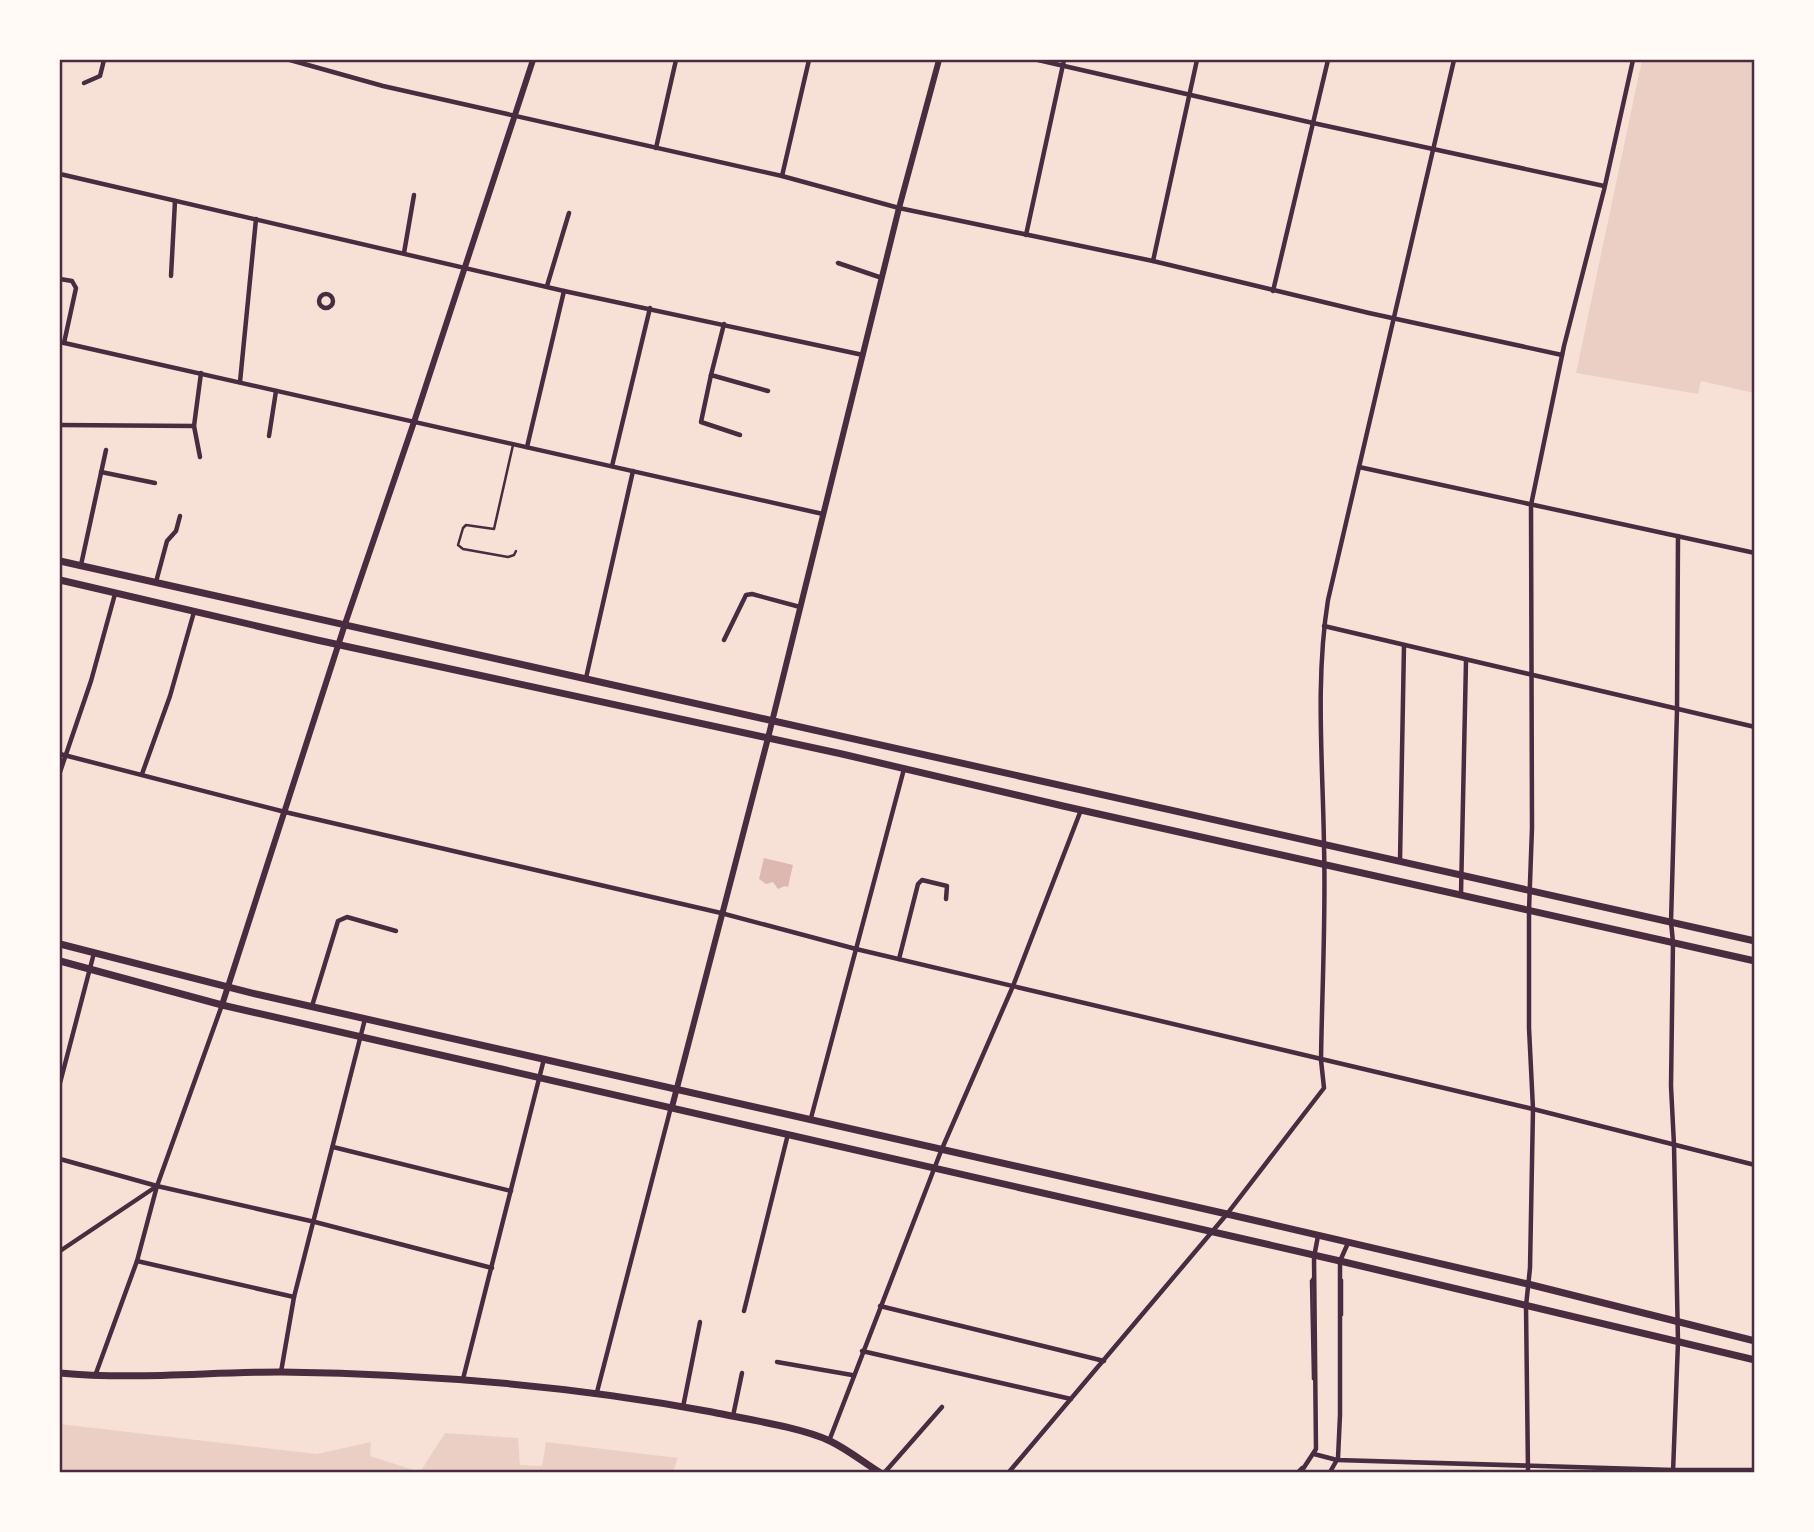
<svg xmlns="http://www.w3.org/2000/svg" width="1814" height="1532" font-family="Arial,sans-serif">
  <style>
    .green { fill: #ebcfc5 }
    .water { fill: #dcb8b0 }
    .lines { fill: none; stroke-linecap: round; stroke-linejoin: round }
    .service { stroke: #4a2c40; stroke-width: 2.5 }
    .minor { stroke: #4a2c40; stroke-width: 4.5 }
    .tertiary { stroke: #4a2c40; stroke-width: 6 }
    .secondary { stroke: #4a2c40; stroke-width: 7 }
    .primary { stroke: #4a2c40; stroke-width: 7 }
    .neatline { fill: none; stroke: #4a2c40; stroke-width: 2.5 }
  </style>
  <rect width="100%" height="100%" fill="#f7e1d7"/>
  <g class="green">
    <polygon points="1642,60 1754,60 1754,393 1701,381 1698,394 1576,373"/>
    <polygon points="60,1424 317,1454 371,1442 370,1456 420,1472 445,1433 518,1438 520,1465 542,1466 546,1442 678,1458 673,1472 60,1472"/>
  </g>
  <polygon class="water" points="764,858 793,865 788,887 785,886 778,889 773,882 766,884 759,879"/>
  <g class="lines">
    <g class="service">
      <polyline points="513,445 494,529 466,525 463,528 458,545 463,549 508,557 514,555 516,551"/>
      <polyline points="1313,1278 1311,1281 1313,1379"/>
      <polyline points="1342,1280 1342,1315"/>
      <polyline points="1297,1472 1302,1467"/>
    </g>
    <g class="minor">
      <polyline points="290,60 383,86 782,176 899,208 1153,261 1369,313 1562,355"/>
      <polyline points="1038,60 1313,123 1604,186"/>
      <polyline points="84,83 100,76 104,60"/>
      <polyline points="656,148 676,60"/>
      <polyline points="60,174 564,291 863,355"/>
      <polyline points="782,176 809,60"/>
      <polyline points="1026,235 1064,60"/>
      <polyline points="404,253 414,195"/>
      <polyline points="1153,261 1197,60"/>
      <polyline points="838,263 882,278"/>
      <polyline points="171,276 175,201"/>
      <polyline points="60,279 72,281 76,288 64,343"/>
      <polyline points="547,286 569,213"/>
      <polyline points="1273,291 1328,60"/>
      <circle cx="326" cy="301" r="7"/>
      <polyline points="724,324 711,375 768,391"/>
      <polyline points="60,342 823,514"/>
      <polyline points="711,375 701,422 740,435"/>
      <polyline points="240,382 256,219"/>
      <polyline points="60,425 194,426"/>
      <polyline points="269,436 276,391"/>
      <polyline points="527,447 564,291"/>
      <polyline points="200,457 194,426 201,373"/>
      <polyline points="612,466 650,308"/>
      <polyline points="1359,467 1755,553"/>
      <polyline points="101,472 155,483"/>
      <polyline points="81,565 106,450"/>
      <polyline points="156,582 167,541 176,531 180,516"/>
      <polyline points="1324,626 1755,727"/>
      <polyline points="724,640 746,595 752,594 800,607"/>
      <polyline points="586,678 633,471"/>
      <polyline points="60,754 285,812 721,913 856,949 1533,1109 1755,1165"/>
      <polyline points="60,772 91,681 115,594"/>
      <polyline points="142,774 170,696 194,612"/>
      <polyline points="1400,861 1404,645"/>
      <polyline points="1461,894 1466,661"/>
      <polyline points="899,959 918,884 922,880 947,886 946,899"/>
      <polyline points="312,1006 338,921 347,917 396,931"/>
      <polyline points="60,1083 94,953"/>
      <polyline points="811,1118 904,769"/>
      <polyline points="333,1147 511,1191"/>
      <polyline points="60,1159 157,1186 315,1222 492,1268"/>
      <polyline points="60,1251 157,1186"/>
      <polyline points="137,1261 294,1297"/>
      <polyline points="880,1306 1104,1361"/>
      <polyline points="744,1311 788,1134"/>
      <polyline points="862,1351 1071,1399"/>
      <polyline points="777,1362 852,1375"/>
      <polyline points="281,1372 294,1297 365,1019"/>
      <polyline points="95,1376 137,1261 157,1186 222,1005"/>
      <polyline points="463,1379 544,1059"/>
      <polyline points="597,1392 671,1107"/>
      <polyline points="683,1407 700,1322"/>
      <polyline points="733,1416 742,1373"/>
      <polyline points="829,1441 941,1151 1013,986 1081,810"/>
      <polyline points="1314,1454 1337,1460 1673,1470 1755,1470"/>
      <polyline points="885,1472 942,1407"/>
      <path d="M1009 1472 1227 1214 1324 1088 1321 1060C1322 988 1326 917 1324 846 1323 765 1315 681 1328 600L1454 60"/>
      <polyline points="1301,1472 1316,1449 1314,1257 1318,1236"/>
      <polyline points="1330,1472 1338,1458 1340,1415 1340,1261 1348,1243"/>
      <polyline points="1528,1472 1526,1306 1530,1268 1533,1109 1529,1028 1529,910 1532,828 1531,505 1564,346 1604,190 1633,60"/>
      <polyline points="1673,1472 1678,1342 1674,1145 1671,1086 1673,942 1671,922 1677,710 1678,536"/>
    </g>
    <g class="tertiary">
      <polyline points="222,1005 345,624 414,422 533,60"/>
      <polyline points="672,1107 768,738 899,208 939,60"/>
    </g>
    <path class="secondary" d="M60 1373C133 1380 207 1372 281 1372 426 1374 570 1385 712 1412 745 1419 800 1427 830 1441 847 1449 863 1462 879 1472"/>
    <g class="primary">
      <polyline points="60,561 1755,941"/>
      <polyline points="60,580 317,640 842,754 1063,806 1755,961"/>
      <polyline points="60,944 256,994 1227,1214 1528,1284 1755,1341"/>
      <polyline points="60,961 222,1005 1340,1261 1755,1360"/>
    </g>
  </g>
  <rect width="1814" height="1532" fill="none" stroke="#fffaf5" stroke-width="122"/>
  <rect x="61" y="61" width="1692" height="1410" class="neatline"/>
</svg>
